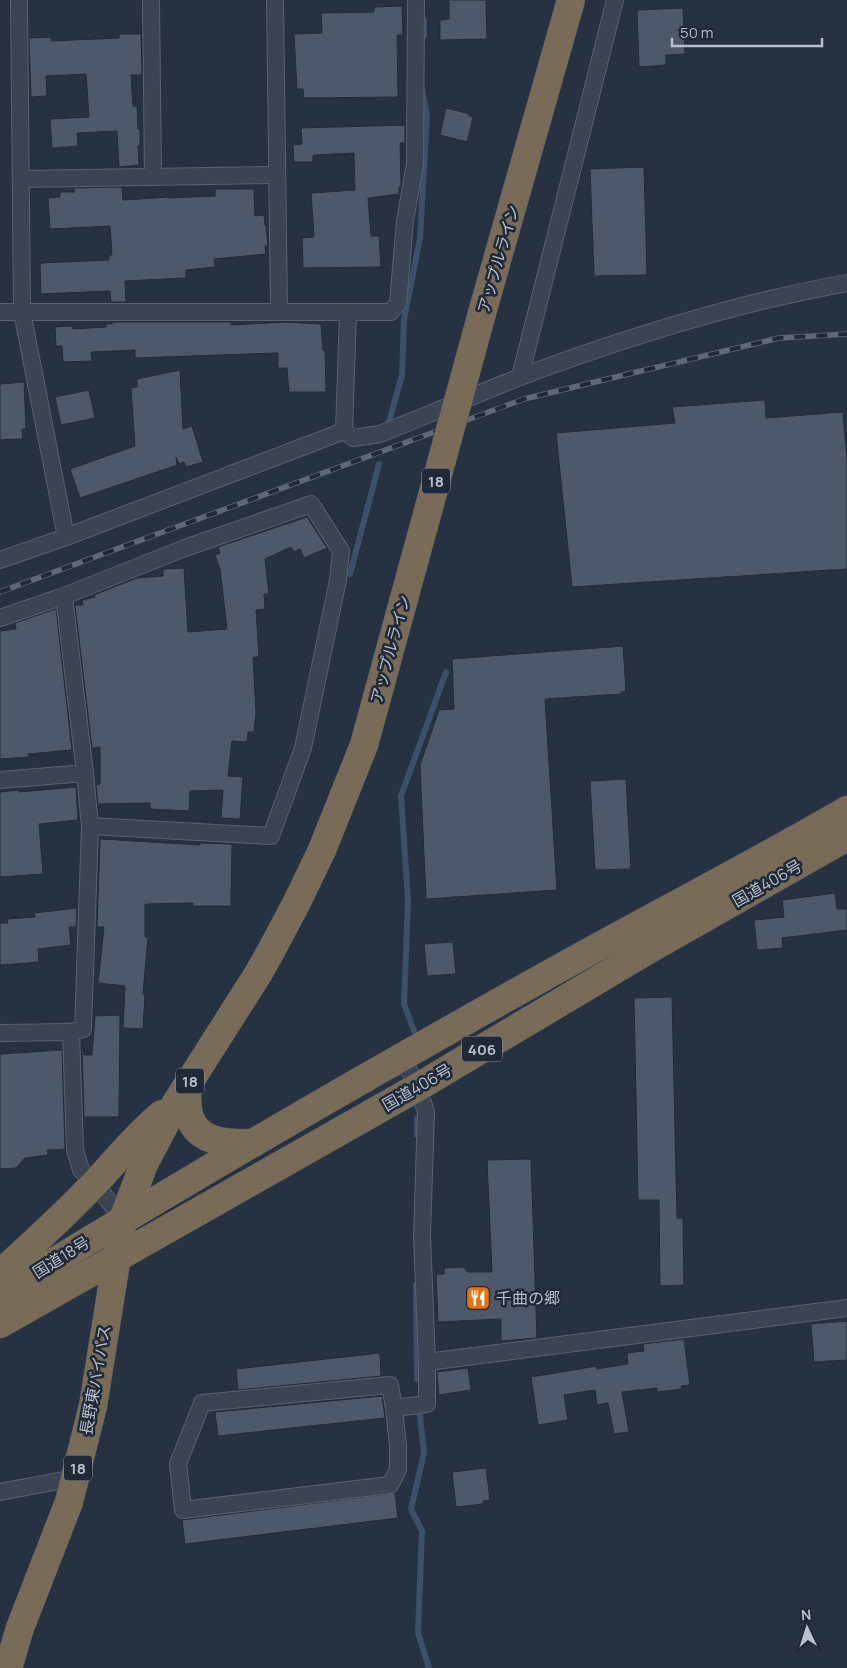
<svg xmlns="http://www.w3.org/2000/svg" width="847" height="1668" font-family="Manrope,'Noto Sans JP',sans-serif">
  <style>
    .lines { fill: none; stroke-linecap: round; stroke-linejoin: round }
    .stream { stroke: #3c506b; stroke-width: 6 }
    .building { fill: #4d596b; stroke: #212b39 }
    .street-casing { stroke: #59626f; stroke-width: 18 }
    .highway-casing { stroke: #454f5c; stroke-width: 29 }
    .street { stroke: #3b4452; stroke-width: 16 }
    .highway { stroke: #786b58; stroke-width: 28 }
    .rail-casing { stroke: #5d6879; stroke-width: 5.5 }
    .rail { stroke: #1f2937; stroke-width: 4; stroke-dasharray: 11; stroke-linecap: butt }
    .highway-bridge-casing { stroke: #454f5c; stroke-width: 29; stroke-linecap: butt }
    .highway-bridge { stroke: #786b58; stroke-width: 28 }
    .labels { text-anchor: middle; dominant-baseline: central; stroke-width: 5; stroke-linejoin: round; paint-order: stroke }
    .shield { fill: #1f2937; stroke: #8a929f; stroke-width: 1 }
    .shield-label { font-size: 15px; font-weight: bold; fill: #b8bfcc }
    .street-label { font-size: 16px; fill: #b8bfcc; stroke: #1f2937 }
    .poi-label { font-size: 16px; fill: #b8bfcc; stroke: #1f2937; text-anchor: start }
  </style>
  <rect width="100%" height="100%" fill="#263242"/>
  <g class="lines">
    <g class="stream">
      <polyline points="424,36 424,20"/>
      <polyline points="387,429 402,375 404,320 420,238 427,116 422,89"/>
      <polyline points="350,574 379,464"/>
      <polyline points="414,1031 404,1004 408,901 401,796 446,672"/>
      <polyline points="417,1135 417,1118"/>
      <polyline points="416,1285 417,1379"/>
      <polyline points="420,1416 424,1453 411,1509 422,1531 418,1633 429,1668"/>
    </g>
  </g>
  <g class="building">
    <polygon points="449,0 486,0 487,39 440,40 440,20 449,19"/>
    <polygon points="402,6 403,35 397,35 398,97 304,98 303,89 297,89 294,34 322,33 321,13 374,12 374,7"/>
    <polygon points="683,8 685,54 666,55 666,65 639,67 637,10"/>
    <polygon points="119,34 141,34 142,72 141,75 131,75 133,106 137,106 138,129 140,129 140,146 138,146 139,165 119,167 117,131 77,133 78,146 52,148 50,119 89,117 86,74 46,76 47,96 31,97 29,38 51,37 51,41 119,38"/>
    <polygon points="446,108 470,114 469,116 473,117 467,142 440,135"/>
    <polygon points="405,125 405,143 400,143 401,184 401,187 399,187 399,194 368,198 371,236 379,236 381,267 303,268 302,238 314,237 311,193 355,190 354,153 313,155 313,162 294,162 293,145 302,144 301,128"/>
    <polygon points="644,167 647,275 594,276 590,169"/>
    <polygon points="122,187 123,200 168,197 169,198 215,196 215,189 254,189 255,216 264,215 265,226 266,225 268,246 265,246 266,254 214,259 215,267 186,270 186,278 125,281 126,302 111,302 110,291 41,294 40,263 109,260 109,255 112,255 110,226 50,229 48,198 60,197 60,192 74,192 74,188"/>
    <polygon points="112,322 231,322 231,325 285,322 321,324 323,350 325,350 326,392 289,392 287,368 278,368 278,353 135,358 135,350 91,352 92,361 63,362 62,346 56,346 55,327 72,326 73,329 106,327 106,324 112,324"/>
    <polygon points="180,370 183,429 192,426 203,462 186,467 184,462 179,464 176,457 177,465 80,498 70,469 135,446 131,388 137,387 137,379"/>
    <polygon points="24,382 26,429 22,429 23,439 0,440 0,384"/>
    <polygon points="89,390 95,418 61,425 55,397"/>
    <polygon points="765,400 766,418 843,412 847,460 847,569 572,587 556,433 675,423 672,407"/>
    <polygon points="307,517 327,548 304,558 300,549 294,552 291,547 265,559 269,594 264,594 265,609 256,610 259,657 253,657 256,713 254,732 248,732 247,742 232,741 228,776 243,777 240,819 221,818 223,790 190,791 189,811 150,809 150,803 98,804 96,785 100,784 100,747 92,748 75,605 83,605 82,600 95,597 94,595 137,578 163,576 163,569 184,568 188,632 227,629 220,569 215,555 220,553 218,547"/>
    <polygon points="56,609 72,750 28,754 29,757 0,759 0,631 16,629 15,623"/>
    <polygon points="623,646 626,691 621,692 621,694 545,699 557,890 426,899 420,765 439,710 454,709 452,659"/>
    <polygon points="626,779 631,869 595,870 590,781"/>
    <polygon points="76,787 78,820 39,824 43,874 0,877 0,792 19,790 19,792"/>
    <polygon points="100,839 200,845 200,843 232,844 231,906 193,906 193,903 145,904 145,937 148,937 143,994 145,995 143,1029 123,1028 125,986 98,983 104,927 97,927"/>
    <polygon points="835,893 837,909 847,909 847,930 782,938 783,948 757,950 754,920 784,917 782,900"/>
    <polygon points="77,908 76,927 69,927 71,945 38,949 39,962 0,965 0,923 8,923 7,919 35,917 34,913"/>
    <polygon points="453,942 456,974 427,976 424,944"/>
    <polygon points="672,997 677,1218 683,1218 684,1285 660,1286 659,1200 638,1200 634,998"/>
    <polygon points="120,1015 119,1117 84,1117 82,1048 83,1048 84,1055 92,1055 95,1016"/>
    <polygon points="62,1050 65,1149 47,1150 48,1155 25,1158 16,1168 0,1169 0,1054"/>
    <polygon points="531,1159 537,1338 501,1341 501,1319 438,1322 436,1274 444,1274 444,1268 464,1267 467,1272 492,1272 487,1160"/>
    <polygon points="847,1321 847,1360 814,1362 811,1324"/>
    <polygon points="684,1339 690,1385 681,1386 682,1389 657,1392 657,1388 622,1392 629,1432 614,1434 608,1403 597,1405 595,1390 564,1395 568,1420 538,1425 531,1377 597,1366 597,1369 628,1364 627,1353 644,1351 643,1344"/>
    <polygon points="380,1353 381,1376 238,1390 236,1369"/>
    <polygon points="468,1368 471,1390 439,1395 437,1372"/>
    <polygon points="382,1396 385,1418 218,1436 215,1412"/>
    <polygon points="486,1468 490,1500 483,1501 483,1504 456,1507 452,1472"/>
    <polygon points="395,1493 398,1518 185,1544 182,1520"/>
  </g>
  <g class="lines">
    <defs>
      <g id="street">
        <polyline points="19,0 22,312 66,537"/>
        <polyline points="151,0 153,177"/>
        <polyline points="275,0 279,312"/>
        <polyline points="21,179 277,175"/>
        <polyline points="0,312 391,312 398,303 405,221 415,164 416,0"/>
        <path d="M520 377C627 337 735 303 847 283"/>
        <polyline points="344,431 353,438 380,434 520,377 615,0"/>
        <polyline points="344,431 348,312"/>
        <polyline points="0,560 66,537 344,431"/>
        <polyline points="0,618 64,596 185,548 311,504 341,551 338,580 303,748 271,836 90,826 85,773 64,596"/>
        <polyline points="0,780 85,773"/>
        <polyline points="71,1032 83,1029 90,826"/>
        <polyline points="0,1033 71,1032 75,1150 81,1170 95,1184 123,1219"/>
        <polyline points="402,1058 418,1087 426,1112 422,1236 427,1362 847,1308"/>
        <polyline points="394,1408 390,1385 202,1403 178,1464 183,1510 390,1485 398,1470 398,1446 394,1408 427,1404 427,1362"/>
        <polyline points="0,1492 75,1478"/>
      </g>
      <g id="highway">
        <path d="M187 1086C187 1094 187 1102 188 1110 193 1143 227 1144 254 1143"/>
        <path d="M0 1274C32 1244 65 1215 95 1183 117 1160 137 1134 162 1114"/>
        <path d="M0 1295C175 1187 354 1083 533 983 637 924 744 870 847 810"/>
        <polyline points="0,1324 418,1087 648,950 847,837"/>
        <polyline points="8,1668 20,1628 69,1502 93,1406 123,1219 144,1164 176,1103 258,974 271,951"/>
      </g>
    </defs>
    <use href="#street" class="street-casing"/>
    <use href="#highway" class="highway-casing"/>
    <use href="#street" class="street"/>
    <use href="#highway" class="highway"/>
    <defs>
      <polyline id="rail" points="0,592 524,399 779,338 847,334"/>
    </defs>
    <use href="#rail" class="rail-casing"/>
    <use href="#rail" class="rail"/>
    <defs>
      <polyline id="highway-bridge" points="271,951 297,902 322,850 364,745 484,306 571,0"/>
    </defs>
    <use href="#highway-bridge" class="highway-bridge-casing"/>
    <use href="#highway-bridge" class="highway-bridge"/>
  </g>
  <defs>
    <symbol id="restaurant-square" viewBox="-11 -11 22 22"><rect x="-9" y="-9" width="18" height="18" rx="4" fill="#e8710a" stroke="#1f2937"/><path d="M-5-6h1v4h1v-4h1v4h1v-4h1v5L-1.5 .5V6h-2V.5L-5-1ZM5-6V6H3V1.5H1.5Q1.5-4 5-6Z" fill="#fff"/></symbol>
  </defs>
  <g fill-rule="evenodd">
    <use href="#restaurant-square" x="464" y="1284" width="28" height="28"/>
  </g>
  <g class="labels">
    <g class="shield">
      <rect x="422" y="468.5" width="28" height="25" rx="4"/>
      <rect x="462" y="1036.5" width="40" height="25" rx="4"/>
      <rect x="176" y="1068.5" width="28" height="25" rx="4"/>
      <rect x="64" y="1455.5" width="28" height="25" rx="4"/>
    </g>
    <g class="shield-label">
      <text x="436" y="481">18</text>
      <text x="482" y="1049">406</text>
      <text x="190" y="1081">18</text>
      <text x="78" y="1468">18</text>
    </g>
    <g class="street-label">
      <text transform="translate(498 259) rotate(-74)">アップルライン</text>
      <text transform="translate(390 649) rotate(-75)">アップルライン</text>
      <text transform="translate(767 883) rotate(-30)">国道406号</text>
      <text transform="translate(417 1087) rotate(-30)">国道406号</text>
      <text transform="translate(61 1257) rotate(-32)">国道18号</text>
      <text transform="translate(95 1380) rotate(-80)">長野東バイパス</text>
    </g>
    <g class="poi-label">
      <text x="496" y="1298">千曲の郷</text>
    </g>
  </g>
  <g transform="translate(807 1628) rotate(356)" stroke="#1f2937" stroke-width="4" paint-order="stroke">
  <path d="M0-4L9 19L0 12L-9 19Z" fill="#b8bfcc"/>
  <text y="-8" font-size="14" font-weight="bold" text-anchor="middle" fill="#b8bfcc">N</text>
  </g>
  <path d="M672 38v8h150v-8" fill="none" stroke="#b8bfcc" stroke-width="2.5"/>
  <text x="680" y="38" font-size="15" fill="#b8bfcc" stroke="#1f2937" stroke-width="4" paint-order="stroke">50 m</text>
</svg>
